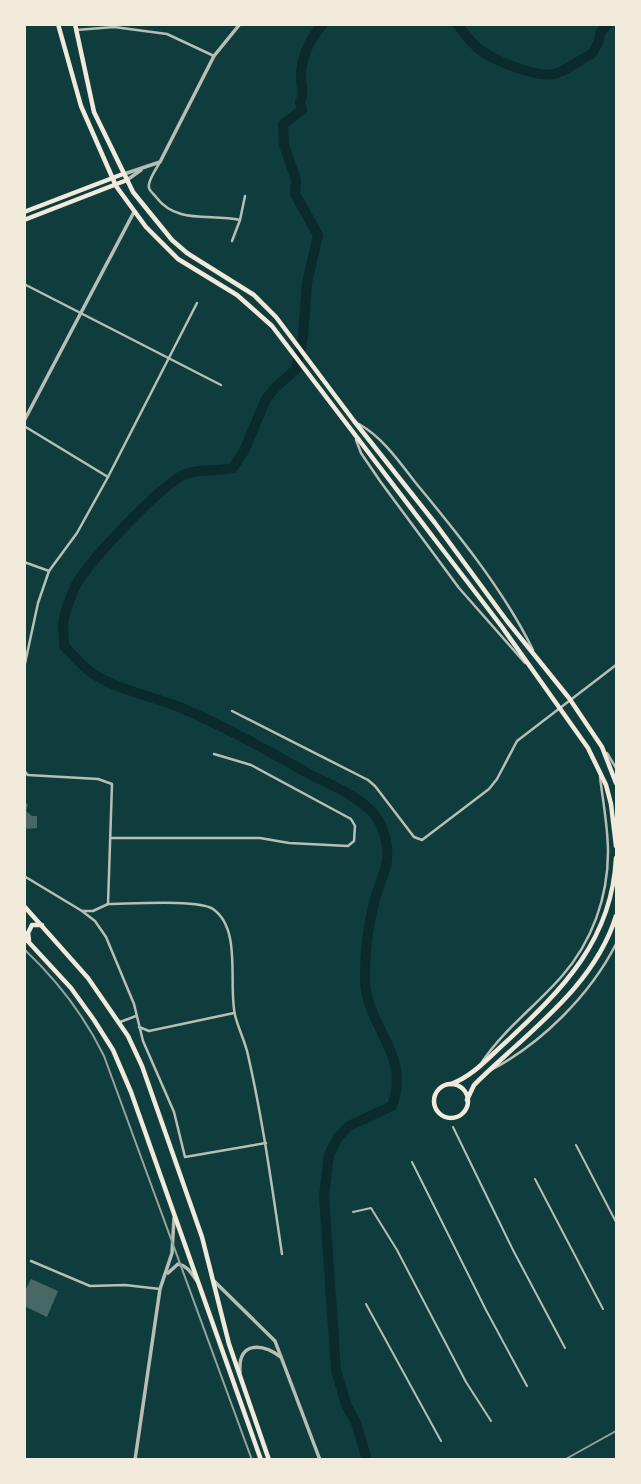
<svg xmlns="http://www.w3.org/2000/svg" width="641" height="1484" font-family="'Nunito Sans',sans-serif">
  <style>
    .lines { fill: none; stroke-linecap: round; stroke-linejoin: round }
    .river { stroke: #0a2a2b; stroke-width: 10 }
    .building { fill: #486865 }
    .service { stroke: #b8beb3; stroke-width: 2 }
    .minor { stroke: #b8beb3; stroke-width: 2.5 }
    .tertiary { stroke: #b8beb3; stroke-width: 3.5 }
    .secondary { stroke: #f1e9da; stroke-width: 4.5 }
    .primary { stroke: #f1e9da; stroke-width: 4.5 }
    .tram { stroke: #97a49c; stroke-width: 2 }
    .rail { stroke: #97a49c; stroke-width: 2 }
  </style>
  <rect width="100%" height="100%" fill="#0f3d3e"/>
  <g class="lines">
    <g class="river">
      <path d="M323 24C309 39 300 60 301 80 302 89 304 95 300 102L302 110 283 124 284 145 296 180 295 194 318 235 307 283 303 336 296 369 276 387 266 399 244 451 233 468C217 472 201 468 185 474 161 485 85 564 74 589 70 599 63 615 63 625 63 632 64 639 64 646 74 656 83 668 95 675 121 691 152 696 179 707 225 726 268 751 311 775 333 786 357 795 374 814 381 822 386 836 387 847 390 867 378 884 374 903 368 926 365 952 365 976 364 1027 412 1052 392 1106L349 1126 338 1137 329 1155 324 1196 336 1370 346 1404 356 1423 367 1460"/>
      <path d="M457 24C464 32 470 42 479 49 493 60 536 78 554 74 569 70 578 60 592 54L599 41 600 33 608 24"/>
    </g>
  </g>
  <g class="building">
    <polygon points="24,801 28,805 26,811 32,816 37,816 37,828 24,829"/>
    <polygon points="31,1279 58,1291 47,1317 24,1306 24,1293"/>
  </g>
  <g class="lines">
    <g class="service">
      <polyline points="453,1127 513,1250 565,1348"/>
      <polyline points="576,1145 616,1222"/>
      <polyline points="412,1162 486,1310 527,1386"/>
      <polyline points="535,1179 603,1309"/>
      <polyline points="353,1212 371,1208 397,1250 466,1382 491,1421"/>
      <polyline points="366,1304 441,1441"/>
    </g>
    <g class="minor">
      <polyline points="76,30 114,27 167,34 214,56"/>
      <path d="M160 162C157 168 147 181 149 188 150 192 154 194 156 197 177 225 211 213 240 220"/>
      <polyline points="232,241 240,220 245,196"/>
      <polyline points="24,284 221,385"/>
      <path d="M359 424C383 438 398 460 415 482 458 534 503 589 533 650"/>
      <polyline points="24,426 108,477"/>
      <polyline points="356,440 361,453 380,481 459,588 525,663"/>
      <polyline points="24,562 49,571"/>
      <polyline points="24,668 38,603 49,571 77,533 108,477 197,303"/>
      <polyline points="232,711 368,780 375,786 414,837 422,840 489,789 497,779 517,741 616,665"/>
      <polyline points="607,753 616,768"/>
      <polyline points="24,771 28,775 98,779 112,784 108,904"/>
      <polyline points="111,838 260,838 289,843 348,846 354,841 355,826 351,819 251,765 214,754"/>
      <polyline points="24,876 82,911 95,921 106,937 134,1004 143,1041 174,1112 185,1157 266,1143"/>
      <path d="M108 904C128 904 200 899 213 909 242 929 228 984 235 1015 238 1028 245 1041 248 1055 263 1121 272 1187 282 1254"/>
      <polyline points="82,911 93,911 108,904"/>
      <polyline points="120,1022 136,1016"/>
      <polyline points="139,1027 149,1031 234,1013"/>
      <path d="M482 1062C504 1029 536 1006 562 976 592 942 608 897 608 852 608 827 603 802 600 777"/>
      <path d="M491 1070C542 1043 590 995 616 944"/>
      <polyline points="31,1261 90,1286 125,1285 160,1289"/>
    </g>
    <g class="tertiary">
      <polyline points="124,174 160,162 214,56 240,24"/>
      <polyline points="127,180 141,170"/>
      <polyline points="24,421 134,212"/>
      <path d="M168 1273 178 1264C188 1266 191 1273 197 1281"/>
      <polyline points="214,1281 275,1341 320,1460"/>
      <path d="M240 1372C238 1341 262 1343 281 1357"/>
      <polyline points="135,1460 160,1289 172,1253 174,1218"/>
    </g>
    <g class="secondary">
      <polyline points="58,24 81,106 116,186 146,227 178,259 237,295 272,326 433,537 502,627 588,748 606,785 611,804 616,846"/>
      <polyline points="75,24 94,112 133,192 172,240 187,253 254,295 276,317 354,421 435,523 507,621 569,698 602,747 616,783"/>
      <polyline points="24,212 123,174"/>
      <polyline points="24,220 127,180"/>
      <path d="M451 1084C473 1076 488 1058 506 1042 563 989 612 940 616 858"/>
      <circle cx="451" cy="1101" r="17"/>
      <path d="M467 1100 474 1085C525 1034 594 988 616 916"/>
    </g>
    <g class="primary">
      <polyline points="24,906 88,978 128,1036 142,1066 202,1237 229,1344 269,1460"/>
      <polyline points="24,937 71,988 94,1020 113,1050 131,1092 261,1460"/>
      <polyline points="29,940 28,933 32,925 42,925"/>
    </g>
    <path class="tram" d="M24 949C58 981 84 1015 104 1056L252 1460"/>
    <polyline class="rail" points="564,1460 616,1431"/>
  </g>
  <rect width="641" height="1484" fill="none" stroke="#f1e9da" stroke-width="52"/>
</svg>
